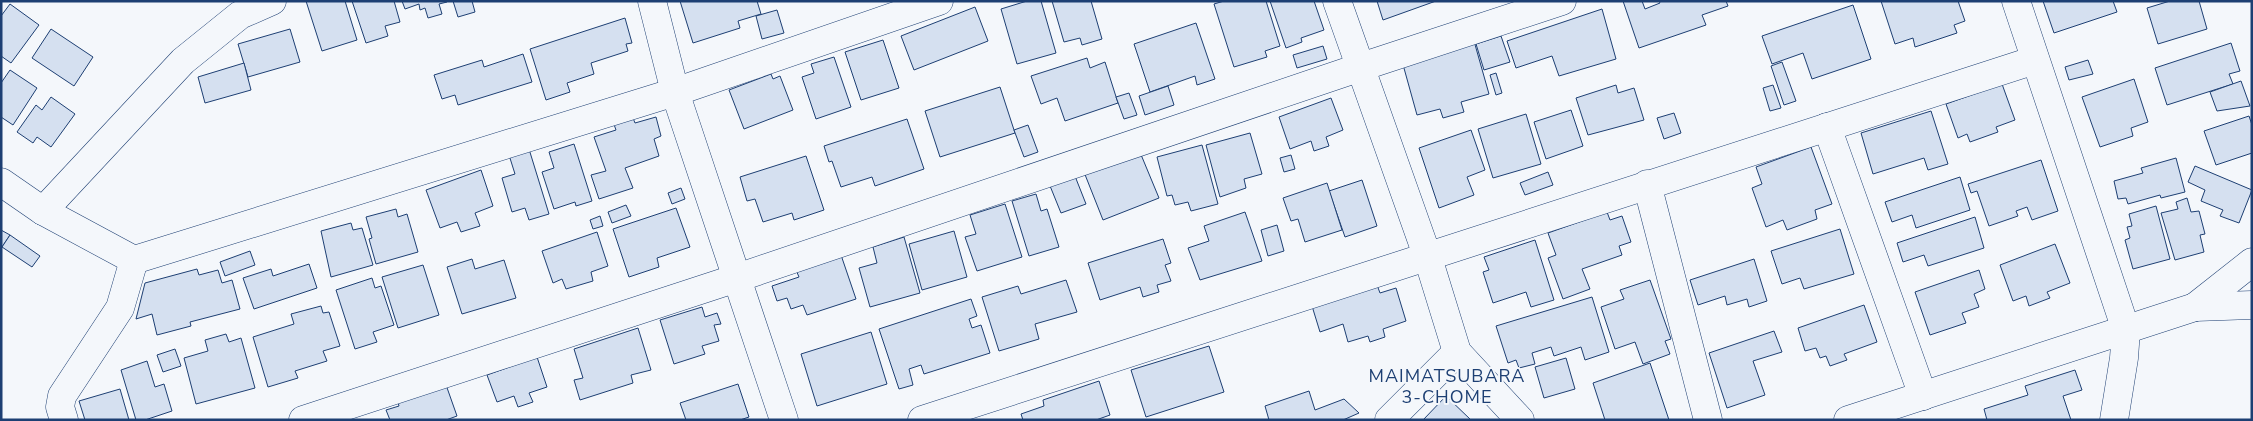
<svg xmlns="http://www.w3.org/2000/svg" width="2253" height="421" font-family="'Nunito Sans',sans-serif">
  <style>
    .building { fill: #d5e0f0; stroke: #1d3f73 }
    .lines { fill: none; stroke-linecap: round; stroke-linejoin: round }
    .street-casing { stroke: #1d3f73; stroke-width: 29 }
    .secondary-casing { stroke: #1d3f73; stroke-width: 29 }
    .street { stroke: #f4f7fb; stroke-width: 28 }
    .secondary { stroke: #f4f7fb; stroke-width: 28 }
    .labels { text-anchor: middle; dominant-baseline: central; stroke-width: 4; stroke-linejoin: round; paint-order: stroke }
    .neighbourhood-label { font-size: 18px; letter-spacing: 1px; fill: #1d3f73; stroke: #f4f7fb }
  </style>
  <rect width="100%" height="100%" fill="#f4f7fb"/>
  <g class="building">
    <polygon points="306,1 345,1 357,40 322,51"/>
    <polygon points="352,1 394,1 400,22 385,26 388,36 366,43"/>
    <polygon points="402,1 447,1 447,2 439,4 442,14 428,18 425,8 420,10 419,4 405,9"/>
    <polygon points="453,1 472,1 475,12 458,17"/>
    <polygon points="680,1 757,1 761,14 738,21 740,28 693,43"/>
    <polygon points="1027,1 1041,1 1056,53 1017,64 1001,9"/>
    <polygon points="1052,1 1091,1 1102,39 1082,45 1080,38 1064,42"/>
    <polygon points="1224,1 1266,1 1280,46 1265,51 1267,57 1234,67 1214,4"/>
    <polygon points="1270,1 1314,1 1324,30 1301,38 1302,42 1286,48"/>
    <polygon points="1377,1 1436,1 1383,20"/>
    <polygon points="1623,1 1642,1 1645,9 1660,3 1659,1 1726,1 1728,6 1702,15 1706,25 1639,48"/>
    <polygon points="1881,1 1958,1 1965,21 1954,25 1957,33 1915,47 1913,38 1895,44"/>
    <polygon points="2043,1 2113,1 2117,12 2054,33"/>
    <polygon points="2170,1 2199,1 2207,29 2158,44 2147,8"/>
    <polygon points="10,4 39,25 11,63 1,56 1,16"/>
    <polygon points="1853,5 1871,59 1812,79 1803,53 1772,64 1762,36"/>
    <polygon points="975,7 988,41 914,70 901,36"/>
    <polygon points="1602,9 1616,59 1559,76 1552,56 1516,68 1507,41"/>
    <polygon points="777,10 784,33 762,39 756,16"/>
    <polygon points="625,18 632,43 626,44 628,51 591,63 594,74 567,83 570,92 546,100 530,49"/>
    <polygon points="1196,23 1215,79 1197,85 1195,76 1150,92 1134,44"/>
    <polygon points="51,29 93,57 74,86 32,58"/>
    <polygon points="290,29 300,62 248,77 238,44"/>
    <polygon points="1501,36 1510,62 1484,70 1476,44"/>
    <polygon points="883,40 899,88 861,100 845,52"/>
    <polygon points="1474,41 1489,94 1461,102 1464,112 1443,118 1440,109 1417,115 1402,61"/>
    <polygon points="2231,43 2240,71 2229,74 2233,84 2167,105 2155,68"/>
    <polygon points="1323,46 1327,59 1297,68 1293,55"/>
    <polygon points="523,54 532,82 458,105 455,95 442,99 434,75 482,60 484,67"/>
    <polygon points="834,57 851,107 816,119 802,77 814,73 811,64"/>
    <polygon points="1087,58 1090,68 1105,62 1118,103 1065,121 1057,98 1041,104 1031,76"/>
    <polygon points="2088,60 2093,74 2069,80 2065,67"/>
    <polygon points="1782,62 1796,101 1784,105 1771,66"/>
    <polygon points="244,63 251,90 205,103 198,77"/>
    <polygon points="10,70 37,88 13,125 1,117 1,83"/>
    <polygon points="1496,73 1502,93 1496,95 1490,75"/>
    <polygon points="771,74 773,79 780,76 793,110 744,129 729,90"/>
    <polygon points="2134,79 2148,122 2131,128 2133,136 2100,147 2082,97"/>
    <polygon points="2241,81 2250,106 2217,111 2210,92"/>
    <polygon points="2002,84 2015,120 1996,127 1998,132 1970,142 1967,134 1958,138 1946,104"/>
    <polygon points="1616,85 1618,93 1634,88 1644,120 1588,135 1576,98"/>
    <polygon points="1773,85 1781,108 1770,111 1763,88"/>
    <polygon points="1168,86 1174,105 1145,115 1139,96"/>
    <polygon points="1000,87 1015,133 940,157 925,111"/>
    <polygon points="1129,93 1137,115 1124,119 1116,97"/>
    <polygon points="51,97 75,114 51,147 37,137 33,143 17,132 36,105 42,110"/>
    <polygon points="1331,98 1343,130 1326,137 1329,146 1314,151 1311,141 1290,149 1279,117"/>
    <polygon points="1571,110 1583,146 1546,159 1534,122"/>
    <polygon points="1931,111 1948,164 1928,170 1924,158 1873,174 1861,133"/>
    <polygon points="631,113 635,123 656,117 661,136 654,139 659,156 625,168 633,188 599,199 591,175 606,171 594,137 616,130 612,119"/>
    <polygon points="1674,113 1681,133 1664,139 1657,118"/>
    <polygon points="1526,114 1541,164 1493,178 1478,129"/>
    <polygon points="2249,116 2252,125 2252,153 2216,165 2204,131"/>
    <polygon points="907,119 924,169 875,186 872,177 841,187 832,161 829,162 824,146"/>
    <polygon points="1028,125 1038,152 1024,157 1014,130"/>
    <polygon points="1471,130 1485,170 1467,177 1474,195 1439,208 1419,148"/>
    <polygon points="1250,133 1262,174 1244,179 1246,188 1220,197 1206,145"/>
    <polygon points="574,144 592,201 576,206 575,202 554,209 542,172 554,168 549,152"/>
    <polygon points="1137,145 1159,198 1103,220 1082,167"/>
    <polygon points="1202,145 1218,204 1191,211 1188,202 1175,205 1172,195 1167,196 1157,157"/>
    <polygon points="1811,147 1832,204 1815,210 1817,219 1787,230 1783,220 1766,227 1752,188 1762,184 1756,167"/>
    <polygon points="529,149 549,214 529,220 525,208 512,212 502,178 515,174 509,155"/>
    <polygon points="1291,155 1295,169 1284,172 1280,158"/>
    <polygon points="806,156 824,210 794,220 792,213 763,222 755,199 747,201 740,177"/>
    <polygon points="2176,158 2185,192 2161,198 2160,195 2128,204 2126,198 2118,199 2114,181 2143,173 2141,168"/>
    <polygon points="2041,160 2058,211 2032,220 2027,207 2016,211 2018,216 1989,226 1977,191 1971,193 1968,184"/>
    <polygon points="1071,166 1086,204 1061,213 1046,176"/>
    <polygon points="2195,166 2252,190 2239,223 2220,216 2223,210 2201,201 2205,190 2188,182"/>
    <polygon points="481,170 493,206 475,213 480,226 461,232 457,222 440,228 426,190"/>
    <polygon points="1548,172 1553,185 1525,195 1520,183"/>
    <polygon points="1960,177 1970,210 1916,228 1912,215 1892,222 1885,202"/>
    <polygon points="1362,180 1377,226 1345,237 1329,191"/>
    <polygon points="1327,183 1342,230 1305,242 1298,219 1291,221 1283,198"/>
    <polygon points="681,188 685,199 672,204 668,193"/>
    <polygon points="1036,194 1041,211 1047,209 1059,247 1029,256 1012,201"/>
    <polygon points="2187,198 2191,212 2199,211 2205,234 2200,235 2204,252 2175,260 2161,213 2178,209 2176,202"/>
    <polygon points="1005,204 1022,257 977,271 965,237 976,234 970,215"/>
    <polygon points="626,205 631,216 612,223 608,212"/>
    <polygon points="2156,206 2170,259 2133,269 2125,240 2130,238 2127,227 2132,226 2129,214"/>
    <polygon points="676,208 690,247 657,258 659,267 629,277 613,229"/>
    <polygon points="396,209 398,217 407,214 418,252 376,264 369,239 372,238 366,217"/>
    <polygon points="1245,212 1262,261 1200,280 1188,248 1209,241 1204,226"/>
    <polygon points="1607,212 1610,220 1622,216 1631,242 1619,246 1622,255 1582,269 1590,289 1563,299 1548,258 1556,255 1548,233"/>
    <polygon points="600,216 603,226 593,229 590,220"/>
    <polygon points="1975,217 1984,248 1928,266 1924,255 1903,262 1897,243"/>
    <polygon points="351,223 353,230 362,228 373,265 331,277 321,231"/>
    <polygon points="1277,225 1284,251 1268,256 1261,230"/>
    <polygon points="1840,229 1854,274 1804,289 1800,278 1782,284 1771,251"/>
    <polygon points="1,230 10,235 2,247 1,247"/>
    <polygon points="954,231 967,277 922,290 909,244"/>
    <polygon points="597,232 608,266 591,272 593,281 566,289 562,279 553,283 542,251"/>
    <polygon points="10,235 40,256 32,267 2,247"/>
    <polygon points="904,237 920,293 870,307 859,268 877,263 873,247"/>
    <polygon points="1163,239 1171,263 1165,265 1171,281 1157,285 1159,292 1143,297 1140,287 1100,300 1088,263"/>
    <polygon points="1535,240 1554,300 1531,307 1526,292 1493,303 1483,272 1489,270 1484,257"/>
    <polygon points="2055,244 2070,283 2047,292 2050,298 2029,306 2026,296 2013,301 2000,265"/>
    <polygon points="250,251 255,265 225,276 220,262"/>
    <polygon points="841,255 856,299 807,315 803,305 791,309 787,298 777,301 772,286 799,277 796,270"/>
    <polygon points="472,259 475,269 504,260 516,298 462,314 447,267"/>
    <polygon points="1754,259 1767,301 1749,307 1747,299 1727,305 1725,296 1698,305 1690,280"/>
    <polygon points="309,264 317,288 254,309 243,278 271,269 273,276"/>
    <polygon points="423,265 439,315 398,328 382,277"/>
    <polygon points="197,269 199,275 218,270 222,283 232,280 240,309 190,322 191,326 157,335 152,314 136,319 145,283"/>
    <polygon points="1979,270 1985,289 1974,294 1979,307 1962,313 1966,323 1930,335 1915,292"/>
    <polygon points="372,278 375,288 381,286 394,325 373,332 377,342 355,349 336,290"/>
    <polygon points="1066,280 1077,312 1035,324 1039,339 999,351 982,297 1018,286 1021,294"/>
    <polygon points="1650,280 1671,339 1665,341 1670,354 1643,364 1635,342 1615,349 1601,307 1624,299 1620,290"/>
    <polygon points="1377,285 1380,293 1396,288 1406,321 1383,329 1385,337 1370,342 1368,336 1348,342 1343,324 1320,332 1312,306"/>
    <polygon points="1592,297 1609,352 1585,360 1581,347 1554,356 1551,347 1532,353 1535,364 1519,368 1516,360 1508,363 1496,326"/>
    <polygon points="971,299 977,316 969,319 972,328 981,325 990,353 924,374 921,365 909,369 913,385 899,389 879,329"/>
    <polygon points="1864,305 1877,342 1844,354 1847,360 1830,366 1826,356 1820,358 1816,348 1805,351 1798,328"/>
    <polygon points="321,306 323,313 329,312 340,346 323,351 327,361 295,371 298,378 268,387 253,337 294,324 291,314"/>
    <polygon points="702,307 705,317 717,313 721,324 714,325 719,341 702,346 705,354 674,364 660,320"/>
    <polygon points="638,328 651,370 631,375 633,383 580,400 574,380 583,378 574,349"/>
    <polygon points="1774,331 1782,352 1753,361 1765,395 1727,408 1709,353"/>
    <polygon points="871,332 887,384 817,406 801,354"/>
    <polygon points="226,334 229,342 241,338 255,388 196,404 184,358 208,351 205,340"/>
    <polygon points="1209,346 1224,392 1146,417 1131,370"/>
    <polygon points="175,349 181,366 163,372 157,355"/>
    <polygon points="537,357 547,387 529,393 533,402 518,407 514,396 497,402 487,375"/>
    <polygon points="1566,358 1575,389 1544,398 1535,367"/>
    <polygon points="147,361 155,387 164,384 172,411 145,420 136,420 121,370"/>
    <polygon points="1650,363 1669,420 1605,420 1593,383"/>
    <polygon points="2075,370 2082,390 2063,396 2071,420 1987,420 1984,409 2028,395 2025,386"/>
    <polygon points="1099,381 1110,415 1096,420 1023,420 1021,414 1044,406 1043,400"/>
    <polygon points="445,382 457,416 446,420 390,420 386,410 399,406 397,399"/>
    <polygon points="738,384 749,417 740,420 686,420 680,403"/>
    <polygon points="120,389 129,420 85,420 79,401"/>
    <polygon points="1309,391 1315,410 1344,399 1359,413 1343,420 1269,420 1265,406"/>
    <polygon points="1446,396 1471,420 1423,420"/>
  </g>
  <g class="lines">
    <defs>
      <g id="street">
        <polyline points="652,1 675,92 784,420"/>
        <polyline points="2016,1 2126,330 2124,358 2114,420"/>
        <polyline points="1827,127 1923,396"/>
        <polyline points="1,182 43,211 134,260 675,92 939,1"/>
        <polyline points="1647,184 1708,420"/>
        <polyline points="43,211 183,61 240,15 272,1"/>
        <polyline points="2195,307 2252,262"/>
        <polyline points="2195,307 2252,305"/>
        <polyline points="64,420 60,407 62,396 120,308 134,260"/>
        <polyline points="303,420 737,278 1361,67 1562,1"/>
        <polyline points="922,420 2035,60"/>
        <polyline points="1389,420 1457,352"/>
      </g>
      <g id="secondary">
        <polyline points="1337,1 1428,258 1457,352 1520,420"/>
        <polyline points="1848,420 2195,307"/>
      </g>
    </defs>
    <use href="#street" class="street-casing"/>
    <use href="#secondary" class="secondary-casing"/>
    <use href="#street" class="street"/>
    <use href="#secondary" class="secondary"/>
  </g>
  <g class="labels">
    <g class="neighbourhood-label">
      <text x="1447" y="376">MAIMATSUBARA<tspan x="1447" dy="21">3-CHOME</tspan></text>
    </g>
  </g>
  <rect width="2253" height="421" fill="none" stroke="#1d3f73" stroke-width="5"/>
</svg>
